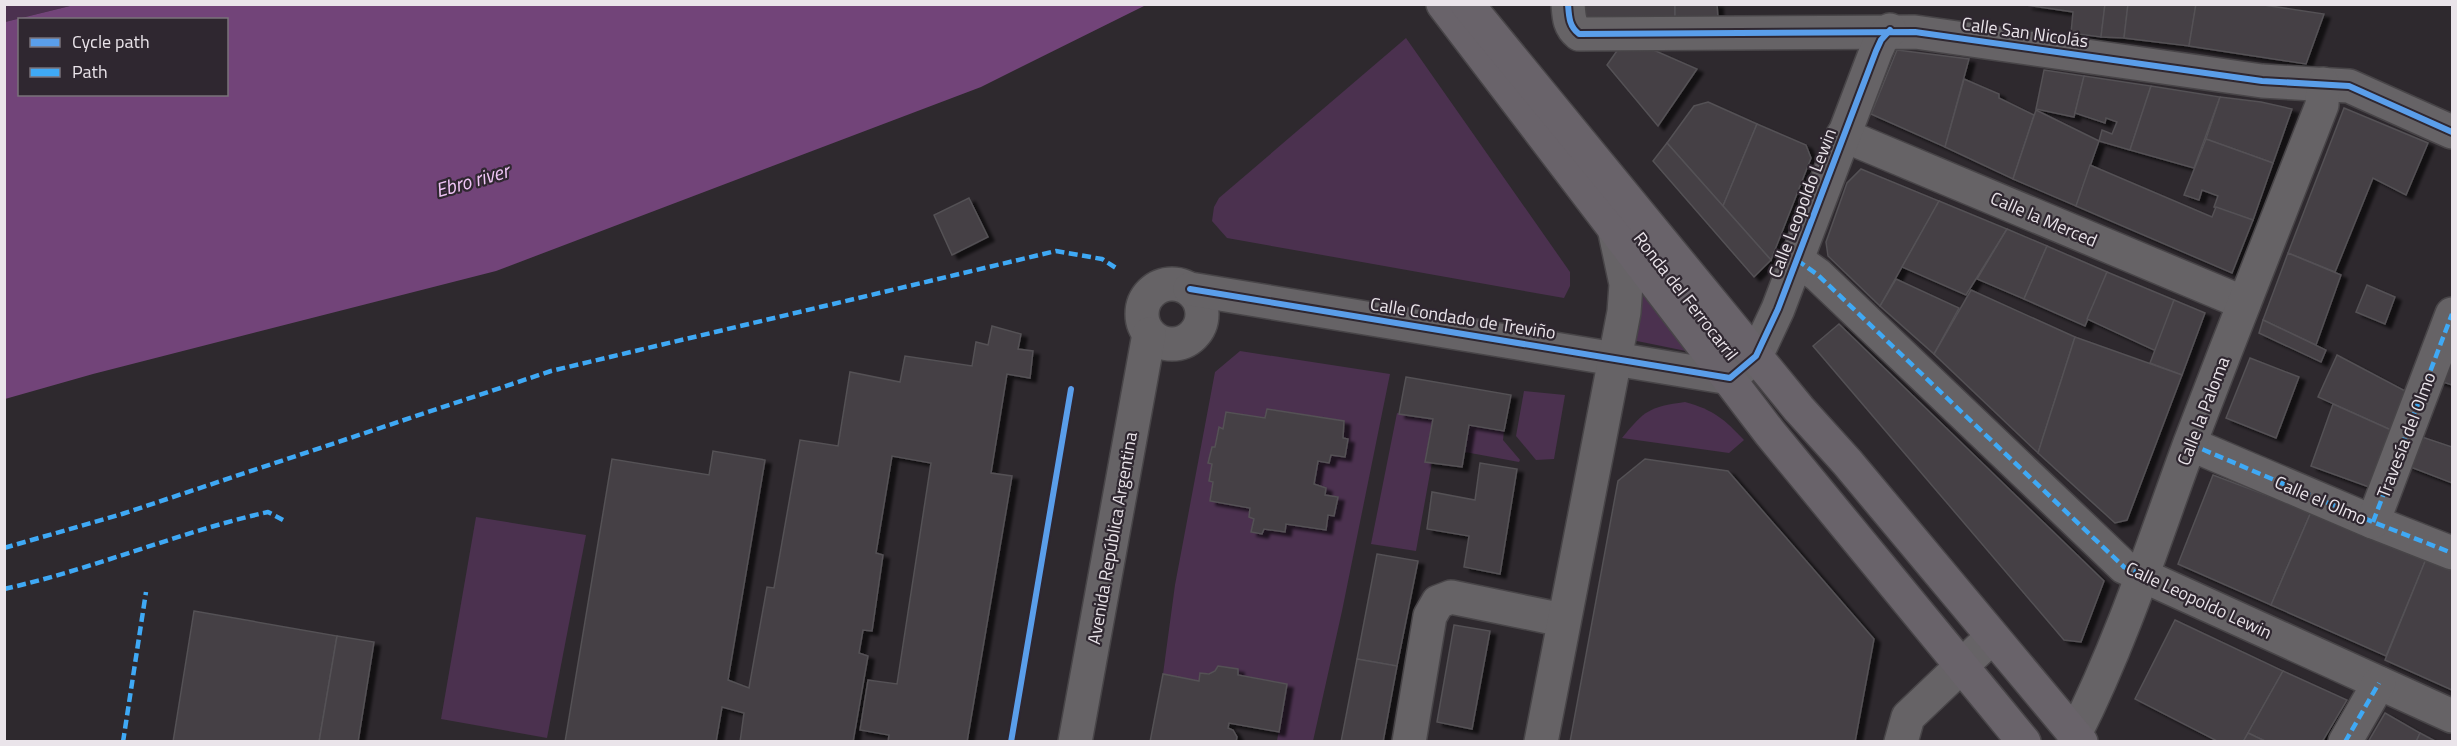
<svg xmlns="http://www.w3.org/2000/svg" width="2457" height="746" font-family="'Titillium Web',sans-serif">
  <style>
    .green { fill: #4b314f; fill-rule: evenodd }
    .water { fill: #724479; fill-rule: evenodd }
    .building { fill: #444045; stroke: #545155; stroke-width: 1.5; filter: url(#shadow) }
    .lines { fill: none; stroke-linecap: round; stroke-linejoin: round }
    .street-casing { stroke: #484548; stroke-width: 36 }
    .secondary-casing { stroke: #484548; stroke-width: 36 }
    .street { stroke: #666366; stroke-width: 33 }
    .secondary { stroke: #69636a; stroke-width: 33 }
    .quiet { stroke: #3fa9f5; stroke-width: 4.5; stroke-dasharray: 9 4.5; stroke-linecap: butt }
    .cycleway-casing { stroke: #2f2730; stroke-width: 10 }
    .cycleway { stroke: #5a9eea; stroke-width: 6 }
    .labels { text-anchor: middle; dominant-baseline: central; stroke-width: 4.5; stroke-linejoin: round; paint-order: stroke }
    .street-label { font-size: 18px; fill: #eae4ea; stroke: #2f2730 }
    .water-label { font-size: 20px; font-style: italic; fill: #f0c5f6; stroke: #2f2730 }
  </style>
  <defs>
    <filter id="shadow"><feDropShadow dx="6" dy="4" stdDeviation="1.5" flood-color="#0009"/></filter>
  </defs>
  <rect width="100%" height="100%" fill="#2e292e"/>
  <g class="green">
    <polygon points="5,4 74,5 5,22"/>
    <polygon points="1406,38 1570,272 1570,286 1564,298 1227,238 1212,221 1214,207 1219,198"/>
    <polygon points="1642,291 1690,346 1686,351 1632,340"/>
    <path d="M1240 351 1390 374 1342 611 1313 741H1277L1286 685 1238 675V669L1218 666C1214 674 1209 674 1200 673L1199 681 1163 674 1175 585 1215 372ZM1268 409 1345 422 1343 438 1348 439 1345 457 1331 455 1329 463 1318 461 1314 484 1326 488 1325 495 1338 497 1334 515H1328L1325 530 1286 524 1284 532 1264 529 1251 531 1254 519 1249 517 1250 508 1210 500 1213 482 1209 481 1212 464 1208 462 1212 447H1215L1219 428 1223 429 1265 418Z"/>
    <polygon points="1524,391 1565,395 1554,459 1536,460 1516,436"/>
    <path d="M1685 402C1714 410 1724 419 1744 440L1729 453 1622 438C1645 410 1649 407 1685 402Z"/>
    <polygon points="1397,413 1433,419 1425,461 1432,462 1416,551 1371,544"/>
    <polygon points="1469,425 1504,431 1503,440 1520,460 1519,462 1465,452"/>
    <polygon points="476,517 586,535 547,738 441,719"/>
  </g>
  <path class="water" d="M74 5V4L1146 5 981 87 496 271 93 374 5 399V22ZM20 20H226V94H20Z"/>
  <g class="building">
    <polygon points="1584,4 1675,4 1675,21 1585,24"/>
    <polygon points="1675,4 1717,4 1718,18 1675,21"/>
    <polygon points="2105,4 2101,37 2071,33 2073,12 2026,5"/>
    <polygon points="2105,4 2128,4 2124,38 2101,37"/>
    <polygon points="2128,4 2196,4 2189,46 2124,38"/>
    <polygon points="2196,4 2257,4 2324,14 2306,64 2189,46"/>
    <polygon points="1626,38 1697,69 1658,126 1607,65"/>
    <polygon points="1897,50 1969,59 1945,147 1871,114"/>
    <polygon points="2044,70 2084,76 2074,117 2036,109"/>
    <polygon points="2084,76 2151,86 2130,150 2099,141 2102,130 2112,134 2117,122 2106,118 2105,123 2075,113"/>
    <polygon points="1964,79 1999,94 1999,98 2034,115 2013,179 1945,147"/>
    <polygon points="2151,86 2220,97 2194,168 2130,150"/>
    <polygon points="2220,97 2261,102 2292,109 2273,163 2206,139"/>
    <polygon points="1708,102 1757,124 1723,206 1667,143 1694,106"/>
    <polygon points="2344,108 2428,143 2406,195 2373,178 2335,272 2288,253"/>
    <polygon points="2036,110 2099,141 2076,206 2013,179"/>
    <polygon points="1757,124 1806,145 1811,158 1771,260 1723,206"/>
    <polygon points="2206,139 2273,163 2253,220 2214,207 2218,196 2202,190 2199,200 2184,195"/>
    <polygon points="1667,143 1771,260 1754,277 1653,161"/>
    <polygon points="2090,165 2212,217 2216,207 2253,220 2232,273 2076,206"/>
    <polygon points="1861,169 1939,201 1880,306 1828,256 1826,242 1847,183"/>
    <polygon points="969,198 988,237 952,255 934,215"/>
    <polygon points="1939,201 2007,229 1966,295 1902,267"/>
    <polygon points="2007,229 2047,246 2024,299 1977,279"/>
    <polygon points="2047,246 2107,272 2085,326 2024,299"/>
    <polygon points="2288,253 2341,275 2316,345 2263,320"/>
    <polygon points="2107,272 2174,300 2156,351 2087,319"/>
    <polygon points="1896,279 1959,308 1934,354 1880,306"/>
    <polygon points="2367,285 2395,297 2385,324 2356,312"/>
    <polygon points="1971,290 2075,337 2038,453 1934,354"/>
    <polygon points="2174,300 2205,313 2182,375 2150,363"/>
    <polygon points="2263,320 2326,350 2321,362 2259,333"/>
    <polygon points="1839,324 2104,581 2081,642 2064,640 1813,346"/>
    <polygon points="992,326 1021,334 1018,349 1033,351 1030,378 1007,374 991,473 1012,476 967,742 888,742 889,735 860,730 868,680 897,684 931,463 892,456 876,553 883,555 872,631 863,630 859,653 868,656 853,742 740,742 744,713 722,707 716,742 565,742 612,459 709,475 713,451 765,460 728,680 749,688 767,587 774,588 800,440 838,446 850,372 900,382 905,356 972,366 976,342 988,345"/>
    <polygon points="2075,337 2182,375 2127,520 2115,523 2038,453"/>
    <polygon points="2452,350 2452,385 2437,380"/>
    <polygon points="2337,355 2411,394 2391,430 2318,397"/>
    <polygon points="2250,358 2299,377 2276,438 2226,418"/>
    <polygon points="1406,377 1511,395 1504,431 1469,425 1462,467 1425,462 1433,419 1399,414"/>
    <polygon points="2333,404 2391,430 2369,487 2311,466"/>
    <polygon points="1267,409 1344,421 1343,438 1348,439 1345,457 1331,455 1329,463 1318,461 1314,484 1326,488 1325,495 1338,497 1334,516 1328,515 1326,530 1286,524 1285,532 1264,529 1262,534 1251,532 1254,519 1249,517 1250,508 1210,501 1213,482 1209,481 1212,464 1208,463 1212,447 1215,447 1219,427 1223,429 1226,412 1265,418"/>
    <polygon points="2419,436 2452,447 2452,483 2408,466"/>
    <polygon points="1645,459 1728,471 1874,639 1855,742 1570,742 1618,481"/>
    <polygon points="1480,463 1517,469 1500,574 1464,567 1469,536 1427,529 1432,492 1475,500"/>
    <polygon points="2213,475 2311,512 2271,605 2178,564"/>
    <polygon points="2311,512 2426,559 2386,656 2271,605"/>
    <polygon points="1377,554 1418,561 1397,666 1357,659"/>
    <polygon points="2426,559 2452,565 2452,690 2385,660"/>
    <polygon points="194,611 337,636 319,742 173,742"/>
    <polygon points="2175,620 2283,671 2243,742 2219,742 2135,699"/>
    <polygon points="1454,625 1490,631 1472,729 1437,722"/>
    <polygon points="337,636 374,642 358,742 319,742"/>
    <polygon points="1357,659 1397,666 1383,742 1341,742"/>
    <polygon points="1218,666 1238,669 1238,675 1287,684 1279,732 1229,723 1228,728 1233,730 1237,737 1236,742 1150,742 1163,674 1199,681 1200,673 1209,674 1215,671"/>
    <polygon points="2283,671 2347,700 2322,742 2267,742 2248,733"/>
    <polygon points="2385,713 2420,733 2416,742 2368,742"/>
    <polygon points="2248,733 2267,742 2243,742"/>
    <polygon points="2420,733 2437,742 2416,742"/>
  </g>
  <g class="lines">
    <defs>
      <g id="street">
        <path d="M1568 4C1569 17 1569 26 1579 34L1915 32 2262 81 2349 86 2452 132"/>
        <polyline points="1843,135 2244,303"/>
        <polyline points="1797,260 1818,275 2124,567 2452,716"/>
        <circle cx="1172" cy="314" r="30"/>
        <polyline points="1190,289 1730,378 1756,356 1778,309 1876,51 1881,40 1890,30"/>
        <polyline points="2190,444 2373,522 2452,553"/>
        <polyline points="2373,522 2452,314"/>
        <path d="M2075 734C2122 641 2154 541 2190 443 2233 330 2278 218 2322 105L2323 84"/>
        <polyline points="1075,742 1149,334"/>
        <polyline points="1409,742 1430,616 1438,602 1451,597 1563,620"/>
        <polyline points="1541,742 1624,312 1626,284 1614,228"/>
        <polyline points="1901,742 1908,717 1992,637"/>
        <polyline points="2345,742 2379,683"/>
      </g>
      <g id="secondary">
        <polyline points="1443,4 1770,433 2024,742"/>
        <polyline points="1467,4 1799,409 1847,462 2081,742"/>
      </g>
    </defs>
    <use href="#street" class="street-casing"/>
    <use href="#secondary" class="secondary-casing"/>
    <use href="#street" class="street"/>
    <use href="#secondary" class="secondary"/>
    <g class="quiet">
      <polyline points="1797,260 1818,275 2124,567 2142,575"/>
      <polyline points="2190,444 2373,522 2452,553"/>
      <polyline points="2373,522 2452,314"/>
      <polyline points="4,548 122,514 551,371 1056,251 1102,259 1116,268"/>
      <path d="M4 589C94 569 179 532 268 512L283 520"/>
      <polyline points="123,742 146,592"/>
      <polyline points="2345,742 2379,683"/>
    </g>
    <defs>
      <g id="cycleway">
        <path d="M1568 4C1569 17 1569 26 1579 34L1915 32 2262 81 2349 86 2452 132"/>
        <polyline points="1190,289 1730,378 1756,356 1778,309 1876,51 1881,40 1890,30"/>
        <polyline points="1011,742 1071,389"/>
      </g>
    </defs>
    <use href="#cycleway" class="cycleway-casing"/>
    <use href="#cycleway" class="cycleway"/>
  </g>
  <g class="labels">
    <g class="street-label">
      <text transform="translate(2025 32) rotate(8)">Calle San Nicolás</text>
      <text transform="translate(1802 203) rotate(-69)">Calle Leopoldo Lewin</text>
      <text transform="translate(2044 219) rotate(23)">Calle la Merced</text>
      <text transform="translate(1686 296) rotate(52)">Ronda del Ferrocarril</text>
      <text transform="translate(1463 318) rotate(9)">Calle Condado de Treviño</text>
      <text transform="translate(2203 411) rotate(-69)">Calle la Paloma</text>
      <text transform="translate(2406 435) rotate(-69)">Travesía del Olmo</text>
      <text transform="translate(2321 500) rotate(23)">Calle el Olmo</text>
      <text transform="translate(1112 538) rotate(-80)">Avenida República Argentina</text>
      <text transform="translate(2199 600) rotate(25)">Calle Leopoldo Lewin</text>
    </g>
    <g class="water-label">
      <text transform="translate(472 180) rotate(-16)">Ebro river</text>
    </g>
  </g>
  <rect width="2457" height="746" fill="none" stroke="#eae4ea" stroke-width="12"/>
  <rect x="18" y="18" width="210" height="78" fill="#2f2730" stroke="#7a737a" stroke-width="1.5"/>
  <rect x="30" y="38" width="30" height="9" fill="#5a9eea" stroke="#7a737a" stroke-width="1.5"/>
  <text x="72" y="48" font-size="18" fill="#eae4ea">Cycle path</text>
  <rect x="30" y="68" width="30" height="9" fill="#3fa9f5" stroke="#7a737a" stroke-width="1.5"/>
  <text x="72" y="78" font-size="18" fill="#eae4ea">Path</text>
</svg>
